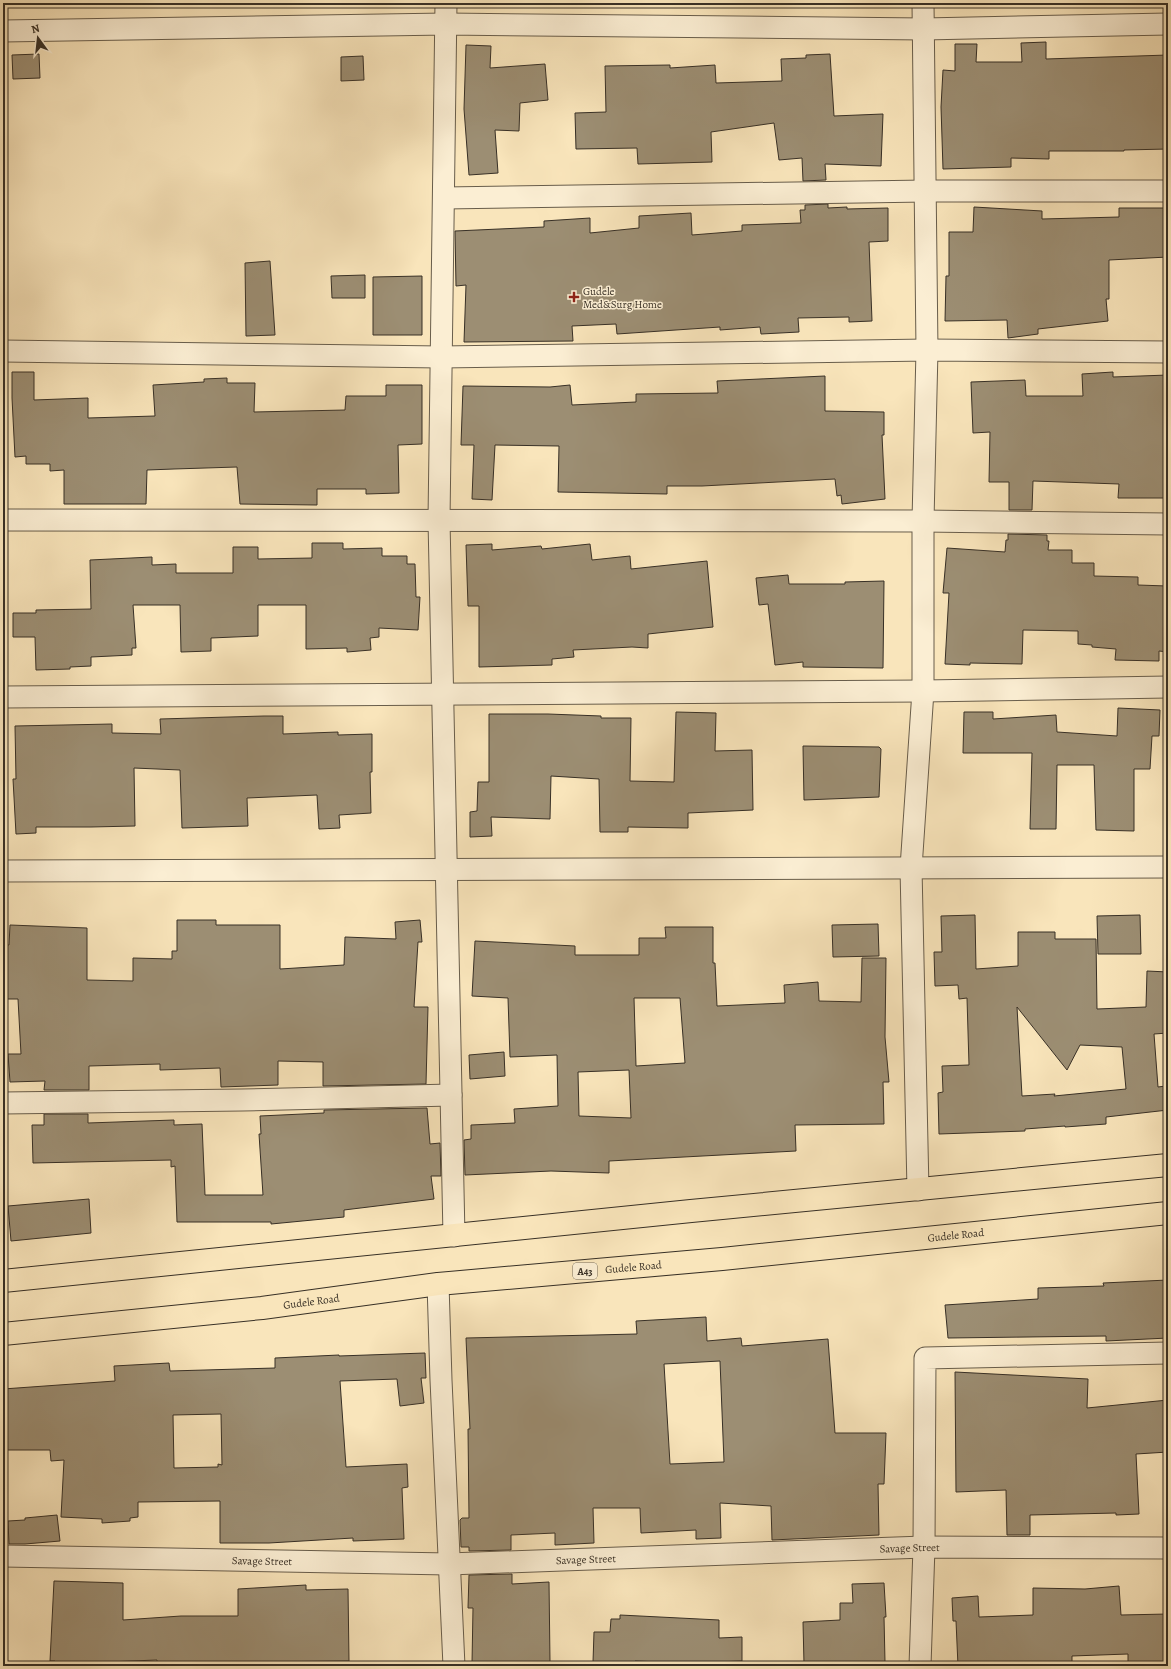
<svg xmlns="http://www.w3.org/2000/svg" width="1171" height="1669" font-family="Alegreya,serif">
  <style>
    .building { fill: #9c8e73; stroke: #383026; fill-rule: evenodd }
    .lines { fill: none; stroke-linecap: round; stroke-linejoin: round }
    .street-casing { stroke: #685d4b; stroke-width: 23 }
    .highway-casing { stroke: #383026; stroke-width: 24 }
    .street { stroke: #fbeed3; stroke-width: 21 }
    .highway { stroke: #f9e5bb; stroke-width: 22 }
    .poi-dot { fill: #8f2418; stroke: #fbeed3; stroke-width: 1.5 }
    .labels { text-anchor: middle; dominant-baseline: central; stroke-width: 3; stroke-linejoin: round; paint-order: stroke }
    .shield { fill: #fbeed3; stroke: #72695a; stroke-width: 1 }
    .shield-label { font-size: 10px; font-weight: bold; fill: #383026 }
    .poi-label { font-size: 11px; fill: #383026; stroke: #fbeed3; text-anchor: start }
    .street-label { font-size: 11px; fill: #383026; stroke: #fbeed3 }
  </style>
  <rect width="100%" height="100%" fill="#f9e5bb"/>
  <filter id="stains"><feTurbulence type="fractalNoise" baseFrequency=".005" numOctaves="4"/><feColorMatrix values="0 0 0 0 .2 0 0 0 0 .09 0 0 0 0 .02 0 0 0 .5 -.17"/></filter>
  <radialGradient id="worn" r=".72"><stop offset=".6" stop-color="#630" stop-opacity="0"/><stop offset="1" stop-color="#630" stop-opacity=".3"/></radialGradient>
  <g class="building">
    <polygon points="1046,42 1046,59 1168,55 1168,149 1124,150 1124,151 1049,151 1049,159 1011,158 1011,167 943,169 941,107 943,70 955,71 955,44 977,44 976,62 1022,62 1021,43"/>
    <polygon points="466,45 491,46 490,68 545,64 548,100 520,103 519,131 495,130 498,173 469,175 464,109"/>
    <polygon points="39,54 40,78 13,79 12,55"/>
    <polygon points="830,54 834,116 883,114 881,166 825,164 826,180 803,181 802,158 779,160 774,123 711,132 712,162 638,164 637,148 576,149 575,113 606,112 605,66 670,65 670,68 715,65 716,83 782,81 781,59 806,58 806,55"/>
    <polygon points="363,56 364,80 341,81 341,57"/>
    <polygon points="828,204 828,208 847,207 847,209 888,208 888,241 869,242 872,321 849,322 849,317 798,318 799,332 761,334 760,327 720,330 720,327 617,334 616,324 572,326 573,341 464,342 466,285 456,286 455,231 544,227 544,221 590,218 590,233 639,228 639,216 691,213 692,235 742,231 742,225 801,223 800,210 805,210 805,205"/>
    <polygon points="974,207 1042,211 1042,219 1119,217 1119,208 1168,208 1168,257 1109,260 1109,299 1106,299 1108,321 1038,329 1038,334 1008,338 1007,320 945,321 946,276 949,276 949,232 973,232"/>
    <polygon points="270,261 275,335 246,336 245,263"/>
    <polygon points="365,275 365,298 332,298 331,276"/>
    <polygon points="422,276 422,335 373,335 373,277"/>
    <polygon points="12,372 34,372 34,400 88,398 88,418 155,416 153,385 204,382 204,379 227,378 227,383 255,383 254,412 345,410 346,396 386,396 386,385 422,385 422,444 398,445 399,493 366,494 366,489 317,489 317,505 240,504 237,467 174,469 147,470 146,504 64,504 64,470 50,471 50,464 26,464 26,456 15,457 12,398"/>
    <polygon points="1113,372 1113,377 1168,375 1168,498 1118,498 1119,484 1033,481 1032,510 1009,510 1009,482 989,482 990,432 973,433 971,382 1025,380 1026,396 1083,396 1082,374"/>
    <polygon points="825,376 825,411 884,412 884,435 882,435 885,499 842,504 841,495 837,496 835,479 702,486 667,486 667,494 558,492 559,446 495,445 492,500 472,499 474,445 461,445 463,386 550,387 570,385 572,405 636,402 636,394 718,393 717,381"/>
    <polygon points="1008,534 1047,535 1047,541 1049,541 1048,550 1072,550 1072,563 1094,563 1094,576 1138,577 1138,585 1167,586 1166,604 1168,604 1168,652 1159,651 1159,661 1115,660 1116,649 1092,647 1092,645 1078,644 1078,631 1023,630 1022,664 970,663 970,665 945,664 949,593 943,593 947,548 1005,552 1006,540 1008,540"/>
    <polygon points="312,543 343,543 343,549 382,548 382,556 407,556 407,564 415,564 416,597 420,597 418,630 379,628 379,637 370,638 371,650 347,652 347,648 306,649 306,605 258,605 258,636 211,638 211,651 181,652 180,605 133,605 136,648 132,648 132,655 91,657 91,666 70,667 70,669 36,670 35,637 13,637 13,613 36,613 36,610 91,609 90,560 152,557 152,565 176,564 176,573 233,573 233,547 258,547 258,559 312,558"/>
    <polygon points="492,544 492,550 541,546 542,549 590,544 592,560 630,556 631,569 707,561 713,627 648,634 648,648 632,647 573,650 574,657 552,659 552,665 479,667 479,606 468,606 466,545"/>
    <polygon points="788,575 789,584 845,584 845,582 884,581 883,668 803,667 803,662 775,665 768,604 759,605 756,578"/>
    <polygon points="1118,708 1160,710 1159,736 1152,736 1150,769 1134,769 1134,831 1096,830 1094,765 1057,765 1056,829 1030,829 1032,753 963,753 964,712 993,712 993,719 1056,715 1057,732 1117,736"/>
    <polygon points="676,712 716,713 715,751 752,750 753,810 688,813 688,828 628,827 628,832 600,832 599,779 551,776 550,819 491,817 492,836 470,837 470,812 477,811 478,782 489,782 489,714 548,714 601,716 601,718 631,718 630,781 674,782"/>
    <polygon points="264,716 283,716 283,734 338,732 338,735 372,734 372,772 370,772 371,813 339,815 340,828 319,829 317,795 247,798 248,826 182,828 180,770 134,768 135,826 91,827 36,827 36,833 16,834 13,779 16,779 15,726 112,724 112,733 161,734 160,719"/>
    <polygon points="803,746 879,747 881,749 879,797 804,800"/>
    <path d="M975 915 976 969 1018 966V932H1055V939H1096L1097 1009 1146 1007 1147 971 1168 972V1033L1154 1034 1158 1087 1166 1086 1168 1110 1106 1117V1124L1065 1127V1126L1025 1129V1131L939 1134 938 1093 943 1092 942 1066 969 1065 967 998 959 999 958 985 935 986 934 952H942L941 916ZM1017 1007 1067 1070 1080 1045 1122 1047 1126 1089 1054 1096 1055 1094 1022 1096Z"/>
    <polygon points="1140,915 1141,954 1098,954 1097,916"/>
    <polygon points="177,920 216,920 216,925 280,925 280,969 344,965 345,937 396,939 395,922 420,920 422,942 418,942 414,1007 428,1007 426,1084 323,1086 323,1062 278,1061 278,1085 221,1087 220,1068 160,1070 160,1064 89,1066 89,1090 44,1090 45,1081 10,1082 8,1054 21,1054 18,999 5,999 5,945 9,945 10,925 87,928 87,980 133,981 133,958 172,959 172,951 177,951"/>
    <polygon points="878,924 879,956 833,957 832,925"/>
    <path d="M665 927H713V963H715L717 1006 785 1003 784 985 818 982 819 1001 861 1002 862 958H886L885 1037 889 1082H883L884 1124 795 1125 796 1151 609 1161V1173L551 1171 465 1175 464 1140 471 1139V1125L515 1123 514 1109 558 1106 557 1055 510 1057 508 998 472 996 475 941 575 946V955H639V938H666ZM634 998H680L685 1063 636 1066ZM629 1070 631 1118 579 1116 578 1072Z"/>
    <polygon points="504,1052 505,1076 470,1079 469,1055"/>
    <polygon points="427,1108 430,1144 440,1143 441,1176 431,1176 434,1199 344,1210 344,1217 271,1224 271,1222 177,1222 175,1166 171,1167 171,1160 33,1163 32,1125 44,1125 44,1114 88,1114 88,1123 174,1120 174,1125 202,1124 205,1195 263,1195 259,1134 261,1134 260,1116 324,1113 324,1110"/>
    <polygon points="89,1199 91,1233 11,1241 8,1206"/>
    <polygon points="1168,1280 1168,1338 1106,1341 1106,1336 948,1338 945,1305 1038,1299 1038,1288 1104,1286 1103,1283"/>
    <path d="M706 1317 707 1341 741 1338 742 1346 828 1339 835 1433H886L884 1484H878L879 1535 772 1540 771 1506 720 1503 721 1538 696 1539V1530L641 1533 640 1508H593L594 1543 555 1545V1533L511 1535V1550L469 1551V1547H461L460 1520 462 1518H469L468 1429H470L466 1338 637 1334 636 1321ZM720 1361 724 1462 670 1464 664 1364Z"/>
    <path d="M425 1353 426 1378H421L424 1403 400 1406 397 1379 340 1381 346 1467 407 1464 408 1487 402 1488 404 1539 353 1541V1538L269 1543H220V1501L138 1502V1517L130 1518V1521L102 1523V1519L61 1517 64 1460 51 1461 50 1450H3V1425H4L3 1389 115 1381 114 1366 169 1363 170 1371 275 1368V1358L339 1355V1356ZM221 1414 222 1465 218 1464V1467L174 1468 173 1415Z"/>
    <polygon points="955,1372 1088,1379 1087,1408 1168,1400 1168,1452 1136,1454 1139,1514 1116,1515 1116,1513 1030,1515 1030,1535 1007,1535 1006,1490 956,1492"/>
    <polygon points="57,1515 60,1541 25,1544 9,1544 8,1521 25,1520 25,1518"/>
    <polygon points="512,1574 512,1584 549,1582 550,1662 472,1663 473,1608 468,1608 469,1575"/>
    <polygon points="54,1581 123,1583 123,1620 181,1616 238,1616 238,1589 306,1585 306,1590 348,1589 349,1661 254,1662 254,1666 157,1666 157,1660 55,1664 55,1661 50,1661"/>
    <polygon points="884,1583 886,1617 884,1617 885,1662 804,1664 803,1622 840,1620 840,1603 853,1603 852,1584"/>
    <polygon points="1119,1586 1121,1615 1168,1614 1168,1666 1128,1666 1128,1654 1072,1656 1072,1666 958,1666 956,1621 953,1621 952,1598 978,1596 979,1617 1033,1615 1033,1588 1085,1589"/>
    <polygon points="620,1615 719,1620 719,1638 742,1637 742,1661 688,1663 635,1661 635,1664 593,1662 594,1632 610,1632 611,1619 620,1619"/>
  </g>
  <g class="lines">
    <defs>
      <g id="street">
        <polyline points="446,3 439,520 454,1236"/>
        <polyline points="3,31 446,24 924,29 1168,24"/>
        <polyline points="444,198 926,191 1168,191"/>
        <polyline points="3,351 441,357 927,350 1168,352"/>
        <polyline points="3,520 923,521 1168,524"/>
        <polyline points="3,697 923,691 1168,687"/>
        <polyline points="3,871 1168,867"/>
        <polyline points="3,1103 242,1100 451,1095"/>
        <polyline points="918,1190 911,868 923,691 923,521 927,350 923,3"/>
        <polyline points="438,1284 441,1380 454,1666"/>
        <path id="s1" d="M3 1556 449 1564 924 1547 1168 1548"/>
        <polyline points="920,1666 924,1547 925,1358 1168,1353"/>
      </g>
      <g id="highway">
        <polyline points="3,1281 691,1211 1168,1165"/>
        <path id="s2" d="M3 1334 262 1308 438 1284 722 1259 1168 1213"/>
      </g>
    </defs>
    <use href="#street" class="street-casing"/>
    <use href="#highway" class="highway-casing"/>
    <use href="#street" class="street"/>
    <use href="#highway" class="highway"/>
  </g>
  <path class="poi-dot" d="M572 291h4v4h4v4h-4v4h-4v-4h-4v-4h4z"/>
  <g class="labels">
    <rect class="shield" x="573" y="1263" width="24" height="16" rx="3"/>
    <g class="shield-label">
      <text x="585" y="1271">A43</text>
    </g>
    <g class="poi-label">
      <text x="583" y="291">Gudele<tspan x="583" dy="13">Med&amp;Surg Home</tspan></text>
    </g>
    <g class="street-label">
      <text stroke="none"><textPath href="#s2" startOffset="958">Gudele Road</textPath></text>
      <text stroke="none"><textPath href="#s2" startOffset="634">Gudele Road</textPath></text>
      <text stroke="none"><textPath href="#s2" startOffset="310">Gudele Road</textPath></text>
      <text stroke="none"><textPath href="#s1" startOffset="907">Savage Street</textPath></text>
      <text stroke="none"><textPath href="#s1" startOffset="583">Savage Street</textPath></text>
      <text stroke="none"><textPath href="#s1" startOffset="259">Savage Street</textPath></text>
    </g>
  </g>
  <rect width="1171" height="1669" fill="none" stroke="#f9e5bb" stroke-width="16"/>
  <rect x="4" y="4" width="1163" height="1661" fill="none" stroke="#383026" stroke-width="2"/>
  <rect x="8" y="8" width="1155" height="1653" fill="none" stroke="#383026"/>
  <g transform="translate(38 38) rotate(345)" stroke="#fbeed3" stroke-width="3" paint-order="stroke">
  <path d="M0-3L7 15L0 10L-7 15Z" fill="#383026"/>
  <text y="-6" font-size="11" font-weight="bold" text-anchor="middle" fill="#383026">N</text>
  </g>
  <rect width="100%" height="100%" filter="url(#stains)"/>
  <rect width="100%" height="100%" fill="url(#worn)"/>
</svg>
